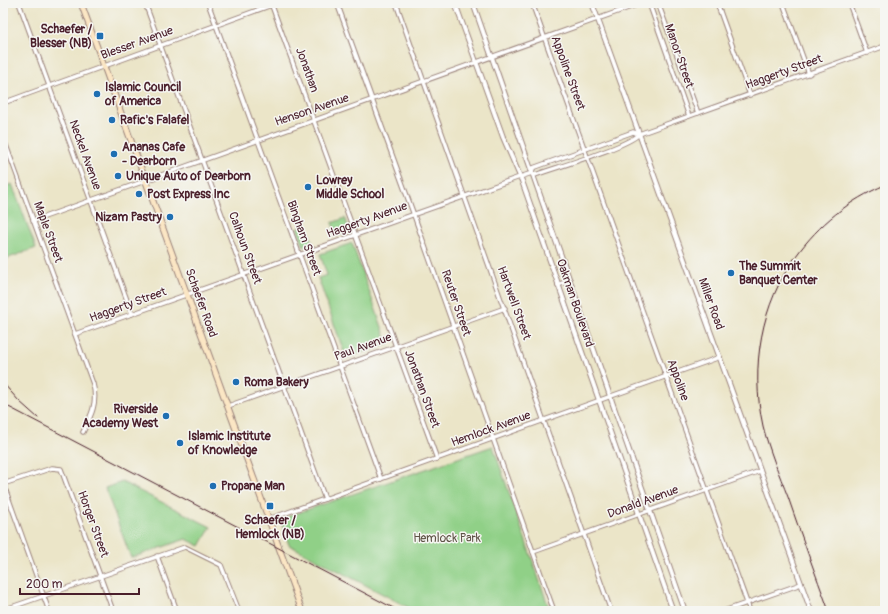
<svg xmlns="http://www.w3.org/2000/svg" width="888" height="614" font-family="Pangolin,sans-serif">
  <style>
    .green { fill: #90d087; stroke: #6d7859 }
    .lines { fill: none; stroke-linecap: round; stroke-linejoin: round }
    .minor-casing { stroke: #9a827a; stroke-width: 5.5 }
    .tertiary-casing { stroke: #9a827a; stroke-width: 6 }
    .secondary-casing { stroke: #9a827a; stroke-width: 7 }
    .minor { stroke: #fff; stroke-width: 3.5 }
    .tertiary { stroke: #fff; stroke-width: 4 }
    .secondary { stroke: #fbe6c4; stroke-width: 5 }
    .rail { stroke: #4a1f2b; stroke-width: 1 }
    .poi-dot { fill: #1f6fb2; stroke: #f6f6f2; stroke-width: 1.5 }
    .labels { text-anchor: middle; dominant-baseline: central; stroke-width: 3; stroke-linejoin: round; paint-order: stroke }
    .poi-label { font-size: 12px; font-weight: bold; fill: #4a1f2b; stroke: #f6f6f2; text-anchor: start }
    .street-label { font-size: 12px; fill: #4a1f2b; stroke: #f6f6f2 }
    .park-label { font-size: 12px; fill: #5f5447; stroke: #f6f6f2 }
  </style>
  <rect width="100%" height="100%" fill="#f6f6f2"/>
  <filter id="ink" filterUnits="userSpaceOnUse"><feTurbulence type="fractalNoise" baseFrequency=".025" numOctaves="2"/><feDisplacementMap in="SourceGraphic" scale="8" xChannelSelector="R" yChannelSelector="G"/><feConvolveMatrix kernelMatrix="1 2 1 2 8 2 1 2 1" color-interpolation-filters="sRGB"/></filter>
  <filter id="wash" filterUnits="userSpaceOnUse"><feTurbulence type="fractalNoise" baseFrequency=".012" numOctaves="4" result="noise"/><feDisplacementMap in="SourceGraphic" scale="16" xChannelSelector="R" yChannelSelector="G"/><feGaussianBlur stdDeviation="0.9" result="paint"/><feColorMatrix in="noise" values="0 0 0 0 0 0 0 0 0 0 0 0 0 0 0 0 0 1.4 0 .05"/><feComposite in="paint" operator="in"/></filter>
  <g filter="url(#wash)">
    <rect width="100%" height="100%" fill="#ebe5c8"/>
    <g class="green">
      <polygon points="12,184 36,248 3,260 3,187"/>
      <polygon points="345,218 350,231 337,236 332,223"/>
      <polygon points="306,224 313,244 304,247 297,228"/>
      <polygon points="352,243 388,344 346,358 318,278 327,275 320,254"/>
      <polygon points="493,446 550,611 415,611 289,545 280,519"/>
      <polygon points="122,482 211,527 200,546 186,539 131,558 105,488"/>
    </g>
  </g>
  <g filter="url(#ink)">
    <g class="lines">
      <defs>
        <g id="minor">
          <polyline points="19,3 132,314"/>
          <polyline points="145,3 325,499"/>
          <polyline points="208,3 381,479"/>
          <polyline points="271,3 437,459"/>
          <polyline points="337,3 415,218 554,611"/>
          <polyline points="396,3 611,611"/>
          <polyline points="532,3 750,611"/>
          <polyline points="649,3 689,116"/>
          <polyline points="658,3 698,113"/>
          <polyline points="717,3 750,95"/>
          <polyline points="783,3 809,74"/>
          <polyline points="849,3 867,53"/>
          <polyline points="3,103 277,3"/>
          <path d="M3 137 93 384C98 403 91 416 83 432"/>
          <polyline points="532,173 533,168 633,132 639,134"/>
          <polyline points="33,221 642,3"/>
          <path d="M75 334 517 178 532 173 535 175C557 167 627 147 639 134L885 46"/>
          <polyline points="228,406 505,308"/>
          <polyline points="3,483 49,611"/>
          <polyline points="3,484 52,468 61,469 113,611"/>
          <polyline points="269,519 720,357"/>
          <polyline points="533,552 760,471"/>
          <polyline points="157,556 177,611"/>
          <polyline points="3,610 185,547 221,565 239,611"/>
          <polyline points="724,611 801,584"/>
        </g>
        <g id="tertiary">
          <polyline points="455,3 503,137 522,181 673,611"/>
          <polyline points="473,3 685,611"/>
          <polyline points="592,3 811,611"/>
          <polyline points="558,285 570,280"/>
        </g>
        <polyline id="secondary" points="81,3 302,611"/>
      </defs>
      <use href="#minor" class="minor-casing"/>
      <use href="#tertiary" class="tertiary-casing"/>
      <use href="#secondary" class="secondary-casing"/>
      <use href="#minor" class="minor"/>
      <use href="#tertiary" class="tertiary"/>
      <use href="#secondary" class="secondary"/>
      <g class="rail">
        <polyline points="3,383 19,401 38,418"/>
        <polyline points="3,404 399,611"/>
        <path d="M829 611C815 573 801 535 788 497 779 474 769 450 763 426 750 367 761 304 796 256 819 224 849 200 885 185"/>
      </g>
    </g>
  </g>
  <g class="poi-dot">
    <rect x="96" y="32" width="8" height="8" rx="2"/>
    <circle cx="97" cy="94" r="4"/>
    <circle cx="112" cy="120" r="4"/>
    <circle cx="114" cy="154" r="4"/>
    <circle cx="118" cy="176" r="4"/>
    <circle cx="308" cy="187" r="4"/>
    <circle cx="139" cy="194" r="4"/>
    <circle cx="170" cy="217" r="4"/>
    <circle cx="731" cy="273" r="4"/>
    <circle cx="236" cy="382" r="4"/>
    <circle cx="166" cy="416" r="4"/>
    <circle cx="180" cy="443" r="4"/>
    <circle cx="213" cy="486" r="4"/>
    <rect x="266" y="502" width="8" height="8" rx="2"/>
  </g>
  <g class="labels">
    <g class="poi-label">
      <text x="92" y="29" text-anchor="end">Schaefer /<tspan x="92" dy="14">Blesser (NB)</tspan></text>
      <text x="105" y="87">Islamic Council<tspan x="105" dy="14">of America</tspan></text>
      <text x="120" y="120">Rafic's Falafel</text>
      <text x="122" y="147">Ananas Cafe<tspan x="122" dy="14">- Dearborn</tspan></text>
      <text x="126" y="176">Unique Auto of Dearborn</text>
      <text x="316" y="180">Lowrey<tspan x="316" dy="14">Middle School</tspan></text>
      <text x="147" y="194">Post Express Inc</text>
      <text x="162" y="217" text-anchor="end">Nizam Pastry</text>
      <text x="739" y="266">The Summit<tspan x="739" dy="14">Banquet Center</tspan></text>
      <text x="244" y="382">Roma Bakery</text>
      <text x="158" y="409" text-anchor="end">Riverside<tspan x="158" dy="14">Academy West</tspan></text>
      <text x="188" y="436">Islamic Institute<tspan x="188" dy="14">of Knowledge</tspan></text>
      <text x="221" y="486">Propane Man</text>
      <text x="270" y="520" text-anchor="middle">Schaefer /<tspan x="270" dy="14">Hemlock (NB)</tspan></text>
    </g>
    <g class="street-label">
      <text transform="translate(137 43) rotate(-20)">Blesser Avenue</text>
      <text transform="translate(679 56) rotate(71)">Manor Street</text>
      <text transform="translate(307 70) rotate(70)">Jonathan</text>
      <text transform="translate(784 72) rotate(-20)">Haggerty Street</text>
      <text transform="translate(568 73) rotate(70)">Appoline Street</text>
      <text transform="translate(312 110) rotate(-19)">Henson Avenue</text>
      <text transform="translate(85 155) rotate(70)">Neckel Avenue</text>
      <text transform="translate(367 220) rotate(-20)">Haggerty Avenue</text>
      <text transform="translate(48 232) rotate(70)">Maple Street</text>
      <text transform="translate(304 238) rotate(70)">Bingham Street</text>
      <text transform="translate(245 248) rotate(70)">Calhoun Street</text>
      <text transform="translate(201 303) rotate(70)">Schaefer Road</text>
      <text transform="translate(456 303) rotate(71)">Reuter Street</text>
      <text transform="translate(514 303) rotate(70)">Hartwell Street</text>
      <text transform="translate(575 303) rotate(71)">Oakman Boulevard</text>
      <text transform="translate(711 304) rotate(70)">Miller Road</text>
      <text transform="translate(128 305) rotate(-20)">Haggerty Street</text>
      <text transform="translate(363 347) rotate(-20)">Paul Avenue</text>
      <text transform="translate(678 380) rotate(70)">Appoline</text>
      <text transform="translate(422 389) rotate(70)">Jonathan Street</text>
      <text transform="translate(491 429) rotate(-20)">Hemlock Avenue</text>
      <text transform="translate(643 502) rotate(-20)">Donald Avenue</text>
      <text transform="translate(93 524) rotate(70)">Horger Street</text>
    </g>
    <g class="park-label">
      <text x="447" y="538">Hemlock Park</text>
    </g>
  </g>
  <rect width="888" height="614" fill="none" stroke="#f6f6f2" stroke-width="16"/>
  <path d="M20 588v6h119v-6" fill="none" stroke="#4a1f2b" stroke-width="2"/>
  <text x="26" y="588" font-size="12" fill="#4a1f2b" stroke="#f6f6f2" stroke-width="3" paint-order="stroke">200 m</text>
</svg>
